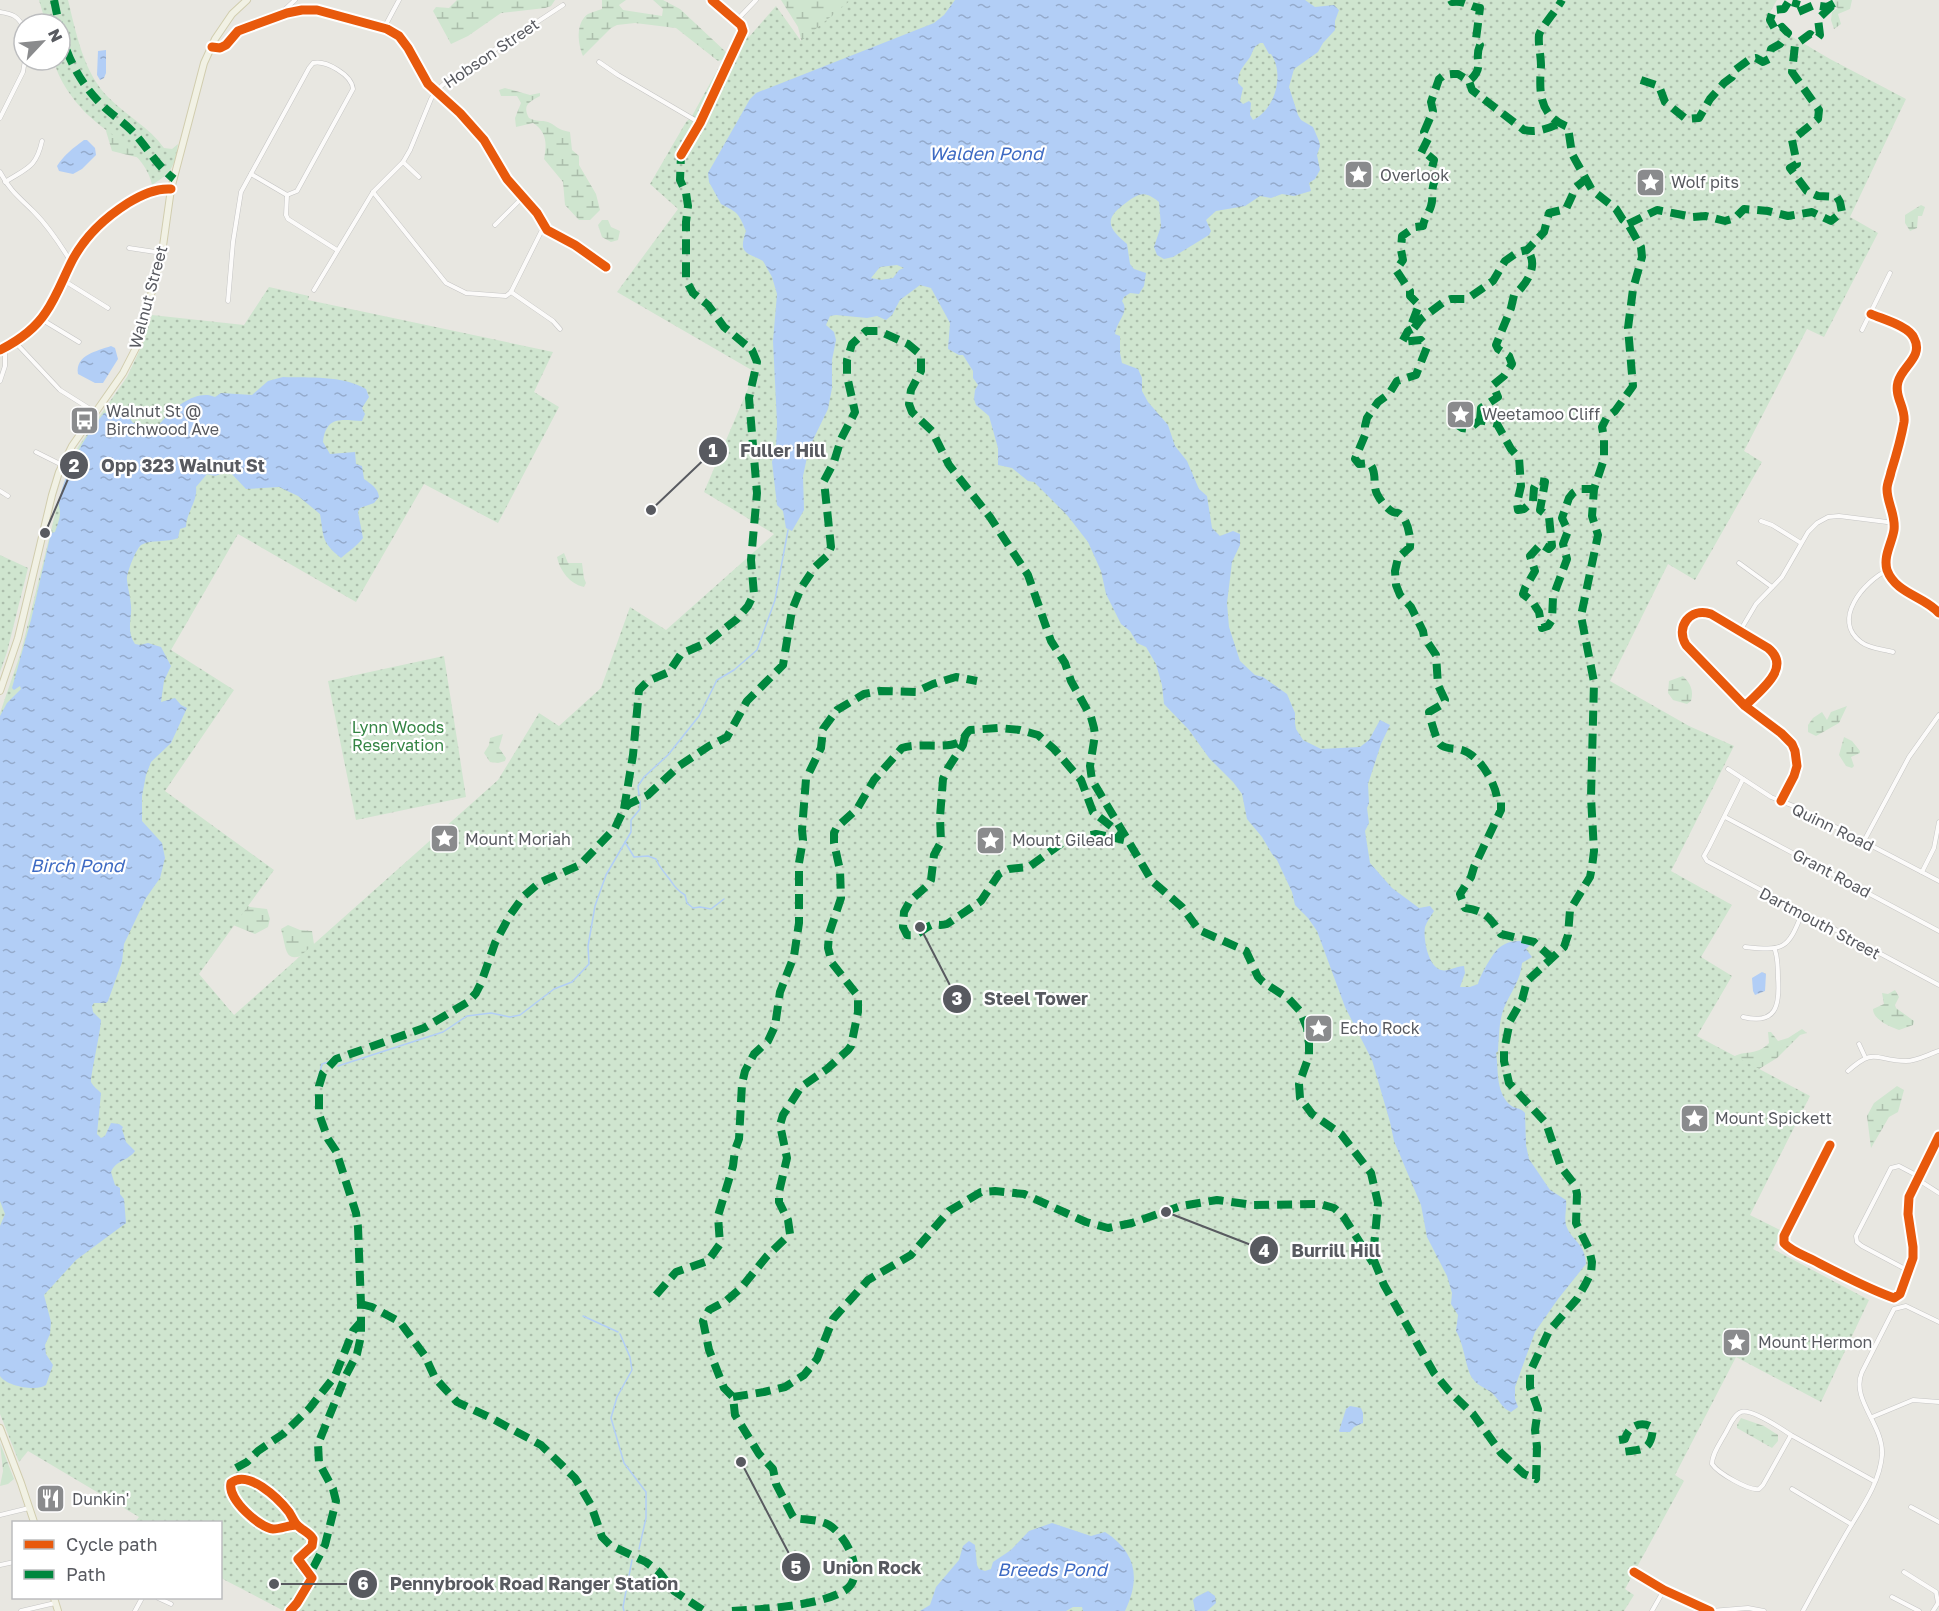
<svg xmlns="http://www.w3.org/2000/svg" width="1939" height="1611" font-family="'Golos Text',sans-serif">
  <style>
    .forest { fill: url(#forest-crowns) }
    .wetland { fill: url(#wetland-marsh) }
    .park { fill: url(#park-dots) }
    .water { fill: url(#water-ripples); fill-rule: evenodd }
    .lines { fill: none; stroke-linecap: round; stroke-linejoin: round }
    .stream { stroke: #b2cef6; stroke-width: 1.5 }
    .minor-casing { stroke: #c5c5c4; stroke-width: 5 }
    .tertiary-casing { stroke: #c5c5c4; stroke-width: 7 }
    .primary-casing { stroke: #d1cdae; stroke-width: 8 }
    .minor { stroke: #fcfbfa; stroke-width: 4 }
    .tertiary { stroke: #fcfbfa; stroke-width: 5 }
    .primary { stroke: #f1f1e4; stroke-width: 6 }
    .quiet { stroke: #00873e; stroke-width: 8; stroke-dasharray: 15 8; stroke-linecap: butt }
    .cycleway-casing { stroke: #fff; stroke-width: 13 }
    .cycleway { stroke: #e8590c; stroke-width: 9 }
    .labels { text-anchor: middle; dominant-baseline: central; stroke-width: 4.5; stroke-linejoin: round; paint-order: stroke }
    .street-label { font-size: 16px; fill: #585a60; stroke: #fff }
    .poi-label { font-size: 16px; fill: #585a60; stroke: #fff; text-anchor: start }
    .park-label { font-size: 16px; fill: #338443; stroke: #fff }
    .water-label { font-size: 18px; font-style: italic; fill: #3d6ac3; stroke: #fff }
    .leader { fill: none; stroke: #585a60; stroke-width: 2 }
    .callout-dot { fill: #585a60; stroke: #fff; stroke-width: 2 }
    .mark-label { font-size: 18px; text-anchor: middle; font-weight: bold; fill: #fff }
    .callout-label { font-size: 18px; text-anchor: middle; font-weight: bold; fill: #585a60; stroke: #fff; stroke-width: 4.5; stroke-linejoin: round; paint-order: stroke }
  </style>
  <defs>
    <pattern id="forest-crowns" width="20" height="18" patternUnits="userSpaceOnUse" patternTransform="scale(1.5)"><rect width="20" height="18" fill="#cfe5cf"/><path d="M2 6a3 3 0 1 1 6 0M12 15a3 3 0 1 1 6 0" fill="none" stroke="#abbdab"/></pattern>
    <pattern id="wetland-marsh" width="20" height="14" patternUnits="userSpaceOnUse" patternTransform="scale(1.5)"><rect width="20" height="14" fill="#cfe5cf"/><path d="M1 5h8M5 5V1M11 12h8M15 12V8" fill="none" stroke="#abbdab"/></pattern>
    <pattern id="park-dots" width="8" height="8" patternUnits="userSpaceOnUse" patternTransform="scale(1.5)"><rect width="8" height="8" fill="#cfe5cf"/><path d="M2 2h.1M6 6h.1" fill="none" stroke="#abbdab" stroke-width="1.8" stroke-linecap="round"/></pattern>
    <pattern id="water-ripples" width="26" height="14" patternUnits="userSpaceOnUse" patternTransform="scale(1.5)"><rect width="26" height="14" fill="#b2cef6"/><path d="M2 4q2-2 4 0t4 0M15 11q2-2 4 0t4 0" fill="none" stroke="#94aacb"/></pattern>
  </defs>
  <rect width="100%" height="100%" fill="#e8e7e1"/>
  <polygon class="forest" points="0,1443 14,1479 8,1484 0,1486 3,1471"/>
  <g class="wetland">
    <polygon points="457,0 555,0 551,6 545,8 501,13 468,36 451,44 433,11 436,7 449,8"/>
    <path d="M602 0H626L619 5 623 10 662 16 663 9 653 0H663L680 9 727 53 724 59 718 61 676 28 635 23 617 25 611 28 583 56C578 44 575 23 588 14 592 12 597 11 602 9Z"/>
    <polygon points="781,0 870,0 802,44 798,27"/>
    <polygon points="1835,0 1852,0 1850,9 1838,14 1841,24 1834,29 1831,20 1832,12 1838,8 1833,6"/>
    <path d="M505 88 530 95 540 93V96C529 102 522 105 529 118 536 122 542 120 548 122 556 125 557 130 570 132L572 150 579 156V165L596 194 600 210 590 220H579L565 205 563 182 544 159C547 144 547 132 533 123L516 127 515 118 521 103 517 96H501L499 90Z"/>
    <polygon points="107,125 140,158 112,151 106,131"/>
    <polygon points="1921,205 1925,207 1922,216 1918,216 1917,228 1910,231 1905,223 1905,215"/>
    <polygon points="602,220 608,220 611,227 620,231 618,240 611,242 602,237 598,225"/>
    <path d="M564 553 568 563H582L584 578 586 583 584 587C570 584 560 571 557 557Z"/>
    <path d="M1683 676C1690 683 1694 690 1691 701L1687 704 1673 700 1668 693 1669 681Z"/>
    <polygon points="1847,706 1839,723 1816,736 1808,732 1808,725 1813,718 1822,712 1827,720 1831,712"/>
    <polygon points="503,734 499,748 506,758 505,761 498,763 490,762 484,753 489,745 490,738"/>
    <polygon points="1844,737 1852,741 1860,751 1860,753 1851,757 1854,766 1852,768 1846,766 1839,755"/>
    <polygon points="242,902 250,907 267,909 270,919 268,927 255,934 233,925"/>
    <path d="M288 925 300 930 312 931 315 951C283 965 288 954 281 929Z"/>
    <path d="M1895 990 1899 997 1895 1005 1896 1008 1914 1021 1913 1025 1899 1030C1891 1027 1873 1020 1873 1009L1884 1004 1882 993 1888 994Z"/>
    <path d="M1802 1029 1807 1033 1800 1035 1777 1058 1759 1069 1732 1058C1744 1049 1756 1057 1769 1043L1768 1032H1771L1778 1041 1788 1038Z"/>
    <polygon points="1897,1086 1904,1090 1898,1112 1889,1117 1871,1148 1867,1116 1874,1103"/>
    <polygon points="1741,1418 1764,1426 1778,1435 1778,1441 1772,1448 1737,1428 1737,1425"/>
  </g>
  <g class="park">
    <path d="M39 0H68C76 33 84 74 109 98 127 116 149 127 164 148L172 149 178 144C175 167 171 173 152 185 147 155 108 134 88 115 73 100 58 80 54 60H60V24H46Z"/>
    <polygon points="851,0 1777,0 1765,21 1830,59 1906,99 1850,217 1878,233 1824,337 1807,329 1744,451 1762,462 1695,580 1668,564 1610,681 1689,726 1734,746 1671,871 1732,905 1701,957 1732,976 1697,1036 1810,1096 1750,1215 1782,1231 1773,1249 1869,1300 1821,1402 1736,1357 1675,1475 1684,1481 1625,1589 1634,1595 1624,1611 284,1611 221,1578 220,1522 135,1522 139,1517 28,1451 19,1462 0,1414 0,713 21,652 58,502 71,461 78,447 127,377 143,343 152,315 244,325 269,287 309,296 308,300 553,352 534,392 559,407 498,523 424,484 356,602 238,534 171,650 234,690 165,791 274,870 199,974 234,1015 498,780 539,713 559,726 601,688 630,607 666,630 774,534 704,492 755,372 617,292 678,209 650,184 686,122 692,116 740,29 749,37 776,6 801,41"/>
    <polygon points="0,555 28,568 7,652 0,672"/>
    <polygon points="444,656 466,797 356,820 328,681"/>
  </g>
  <g class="water">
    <path d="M955 0H1305L1315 7 1334 5 1339 10 1335 21V30L1323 43 1318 52 1294 69 1289 87 1298 115 1301 120 1313 127 1319 141 1320 146 1317 155 1320 170 1315 179 1309 183 1311 191 1294 196 1282 194 1271 198 1260 196 1245 206 1216 211 1206 220 1211 231 1209 235 1173 257 1164 259 1157 255 1154 247 1161 226 1159 202C1143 189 1138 194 1123 205 1102 221 1111 230 1127 244L1130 264 1134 269 1146 273 1144 286 1139 294 1130 293 1124 297 1122 301C1130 312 1117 320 1115 334L1120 336V353L1122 363 1138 369 1142 378V391L1148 402 1168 425 1175 446 1187 461 1199 489 1207 496 1212 528 1220 536 1233 531 1240 534V545L1232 562 1227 603 1229 627 1240 661 1255 675 1263 677 1287 694 1295 713V723L1296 729 1303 740 1321 749 1360 747 1369 740 1380 720 1390 725 1381 744 1368 784 1369 803 1367 808 1369 823 1365 831 1370 863 1392 888 1419 908 1430 906 1434 911C1431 916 1427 921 1425 927 1423 938 1428 967 1441 970 1448 972 1456 966 1464 966L1465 973 1460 987H1470L1478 984C1480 976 1490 958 1496 951 1503 942 1521 937 1530 945L1526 949 1532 957 1522 963C1521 980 1510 993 1504 1008 1499 1020 1499 1037 1498 1051L1496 1053C1499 1070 1495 1089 1509 1104 1514 1109 1520 1107 1525 1113L1526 1145 1529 1159 1550 1190 1566 1200C1567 1208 1564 1217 1566 1225 1571 1241 1585 1242 1586 1264L1558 1299 1535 1332 1515 1387V1399L1518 1407 1511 1412C1501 1408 1499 1399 1492 1393 1486 1388 1478 1386 1473 1379 1466 1371 1464 1343 1456 1331L1458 1315 1451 1304 1452 1293 1447 1276 1427 1237 1421 1205 1394 1141 1390 1122 1372 1060 1345 1007 1317 931 1308 918 1295 905 1292 892 1277 860 1272 854 1262 837 1247 819 1242 794 1233 782 1209 758 1189 730 1164 704 1162 685 1156 664 1146 647 1137 643 1130 631 1121 624 1106 594 1101 571 1088 542 1067 515 1034 482 1028 481 1012 468 998 465V448L989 416 976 405 974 399 975 390 978 385 973 378V371L963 355H959L948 349 950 323 931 288 920 285 900 300 892 315 886 320 877 316 867 318 836 315 830 316 826 325 834 332 836 340 832 360V388L828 409 809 448 803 476 804 510 792 531 786 528 783 511 777 505 772 462 776 447 777 423 773 341 777 294 772 277 763 261C746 252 738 254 746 231 738 212 738 213 721 204L709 182 708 173 750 99 756 93 934 23 944 15ZM1263 43 1269 54H1271C1285 74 1275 110 1253 120L1250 115 1251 103 1249 101 1243 104 1240 101 1243 88 1238 83C1238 72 1242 68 1248 60 1254 53 1251 48 1260 43ZM897 265 904 268 899 270 893 278 881 280 871 278 880 267Z"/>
    <polygon points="106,50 106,73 104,78 100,80 97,75 98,51"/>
    <path d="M84 140H87L95 148 96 155 82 169 73 174 59 171 57 166C64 155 73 148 84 140Z"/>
    <path d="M111 346 115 348 118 359 103 383H95L78 374C75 355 97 351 111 346Z"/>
    <path d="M283 377C310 378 341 375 366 389L369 397 362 408 365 414 362 421C342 420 326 415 323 442L330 454 355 452 356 464 362 466 364 479C371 484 378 488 379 497L374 503 360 508 358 512 363 538C357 546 349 551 341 558 321 542 324 537 320 514L298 496 279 487 246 489 229 471 215 476 207 474 196 487C198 501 186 513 186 527L180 529 178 538C167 543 151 539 141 545 136 549 126 574 127 580 128 590 132 602 131 613 130 624 128 634 135 644L140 645 148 643 161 647 171 666 164 681 161 702 175 698 181 705 187 708 171 743 151 762 146 775 142 796V821L162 843 165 858 160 878 146 898 124 944 122 962 108 1001 106 1003H94L92 1006 93 1012 101 1020C101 1029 90 1079 91 1082 93 1086 98 1090 101 1093L97 1134 101 1138 105 1136 111 1123 119 1124 123 1127 122 1129 126 1142 135 1151C128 1161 116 1160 111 1172L115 1185 120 1188V1194L124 1199 126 1223 76 1260 44 1295 51 1322 50 1334 45 1345 46 1354 53 1365 46 1385C37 1392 6 1386 0 1376V1226L5 1214 0 1201V716L7 703 21 689 20 686 14 690 12 688 31 620 51 533 55 532C57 526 60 519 60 513 60 508 58 505 59 500 67 467 83 439 104 413L128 416 133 423 145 425 148 435C155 431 159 424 165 418 176 406 198 389 215 397L221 393 252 395 268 381Z"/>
    <polygon points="1762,972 1766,974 1765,991 1755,995 1753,991 1752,978"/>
    <polygon points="1350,1406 1361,1408 1363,1413 1363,1423 1354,1427 1350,1432 1340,1432 1339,1431 1346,1409"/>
    <path d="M1052 1523 1091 1536 1105 1532C1136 1552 1141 1578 1125 1611H1083L1082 1607H1073L1066 1611H920L930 1605 936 1587 959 1560 963 1546 969 1541 975 1545 977 1565 979 1569 985 1571 991 1569 993 1562 1011 1550 1029 1531Z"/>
    <polygon points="1208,1591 1215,1596 1216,1603 1207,1611 1195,1611 1193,1600 1196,1597"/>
  </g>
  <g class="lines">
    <g class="stream">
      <polyline points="639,795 638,786 644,777 668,755 699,716 717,680 734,670 757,650 775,600 788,530"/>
      <path d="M625 842 634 857 648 856 656 859C659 867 662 869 667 876 675 885 673 888 685 895L687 903 693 908 700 907 711 909 724 899"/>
      <polyline points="338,1066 443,1032 467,1016 491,1013 510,1017 520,1015 554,989 572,982 589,964 588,946 595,906 606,875 631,832 631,820 640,809 640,801"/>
      <polyline points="318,1079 322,1064 331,1061"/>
      <polyline points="583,1316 618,1332"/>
      <polyline points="620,1334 630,1357 632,1370 617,1397 611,1418 624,1463 646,1492 646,1518 639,1549"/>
      <polyline points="624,1611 623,1607 632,1560"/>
    </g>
    <defs>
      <g id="minor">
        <path d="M0 12C13 14 18 16 24 28"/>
        <polyline points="280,14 295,0"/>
        <polyline points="736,21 756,0"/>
        <polyline points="384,28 399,0"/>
        <polyline points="212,47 220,48 226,45 238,31 246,28 287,13 302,10 317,10 387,29 399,36 408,48 428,84 460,113 484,140 507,179 537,213 547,230 575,245 606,267"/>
        <polyline points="599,62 618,75 700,123"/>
        <polyline points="0,118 23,72 25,60"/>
        <polyline points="681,155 700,123 743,31 741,25 712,0"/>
        <polyline points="403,162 419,177"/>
        <path d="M0 172C10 191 19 197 34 212 49 227 60 244 71 262"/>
        <polyline points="251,174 287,195"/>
        <path d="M5 182C27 168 36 168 42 141"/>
        <polyline points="373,192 446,283 466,293 506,296 511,292"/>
        <polyline points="287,195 286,215 288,219 337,250"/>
        <polyline points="495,225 523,197"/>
        <polyline points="129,248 162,253"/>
        <polyline points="63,280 108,308"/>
        <polyline points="314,290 373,192 403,162 410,150 431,99 436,91 447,81 563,5"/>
        <polyline points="511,292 544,226"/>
        <polyline points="511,292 553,321 560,329"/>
        <path d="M228 301 233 242 241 192 309 68 313 63C326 60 352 75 353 89L297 191 287 195"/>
        <path d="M1871 314C1882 319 1909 326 1914 338 1924 357 1902 366 1898 382 1894 397 1906 408 1904 422 1901 439 1896 456 1891 472 1890 478 1887 483 1887 489 1887 503 1896 515 1894 530 1892 543 1883 556 1887 570 1896 594 1924 596 1939 613"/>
        <polyline points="41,319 79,342"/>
        <polyline points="1862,330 1890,273"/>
        <polyline points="15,342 60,390 95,412"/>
        <polyline points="0,381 5,366 5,347"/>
        <polyline points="36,452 62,465"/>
        <polyline points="0,491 8,496"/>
        <polyline points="1761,521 1772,525 1801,543"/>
        <polyline points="1739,563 1772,587"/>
        <path d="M1888 570C1864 581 1831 620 1861 642 1870 649 1883 649 1893 652"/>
        <polyline points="1740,631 1756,604 1782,577 1808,532 1817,523 1828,517 1839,516 1895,523"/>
        <path d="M1745 706C1759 691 1793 668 1768 648L1711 614C1690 607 1675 627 1686 645L1745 706 1781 733 1792 744 1795 751 1797 766 1794 776 1781 801"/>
        <polyline points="1728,769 1771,797 1801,809 1939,881"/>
        <polyline points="1743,779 1709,847 1704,856 1707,861 1939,985"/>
        <polyline points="1725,817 1939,931"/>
        <polyline points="1864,841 1909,757 1939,715"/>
        <polyline points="1922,872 1934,848 1939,822"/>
        <path d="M1745 947C1783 951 1788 950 1802 913"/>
        <path d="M1743 1017C1776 1025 1780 1006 1778 978 1778 969 1778 959 1775 950"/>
        <polyline points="1859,1044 1865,1057"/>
        <path d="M1848 1071C1876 1046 1875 1061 1906 1061 1917 1061 1929 1054 1939 1051"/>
        <path d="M1830 1145 1784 1236V1243C1791 1251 1803 1255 1813 1260 1840 1274 1866 1288 1894 1298L1900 1294 1913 1258V1247L1908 1214 1909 1197 1939 1136"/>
        <polyline points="1917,1179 1939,1193"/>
        <polyline points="1909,1271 1862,1246 1857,1242 1856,1236 1891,1168 1899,1166 1918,1176"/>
        <polyline points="1872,1417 1913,1400 1939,1402"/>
        <path d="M1791 1435C1782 1429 1751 1408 1741 1412 1733 1415 1729 1428 1725 1434 1720 1443 1712 1454 1712 1464 1718 1473 1749 1491 1759 1489L1763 1485 1791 1435 1874 1481"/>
        <polyline points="1792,1489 1851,1524"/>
        <polyline points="1911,1507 1939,1522"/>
        <polyline points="0,1515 29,1508"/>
        <polyline points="0,1565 14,1562"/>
        <polyline points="1634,1572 1664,1590 1710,1611"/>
        <polyline points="1904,1572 1936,1592 1938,1603 1933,1611"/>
        <polyline points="1892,1597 1919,1611"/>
        <polyline points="158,1598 171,1604"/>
        <polyline points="21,1611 55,1603"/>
        <polyline points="135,1611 142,1598"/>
        <path d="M290 1611 297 1603 312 1578 298 1559 312 1546 313 1539C309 1532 301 1530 296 1524 293 1520 291 1515 289 1512 278 1498 248 1469 231 1483 227 1499 260 1528 273 1529 281 1529 289 1525 297 1525"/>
        <polyline points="1652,1611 1664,1590"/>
        <polyline points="1711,1611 1748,1608 1764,1611"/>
        <path d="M1803 1611C1817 1585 1831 1560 1846 1534 1860 1510 1880 1483 1882 1455 1884 1425 1850 1399 1862 1372L1894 1309 1906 1306 1939 1322"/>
      </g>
      <path id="tertiary" d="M0 350C18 341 35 329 46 312 57 296 64 276 73 259 86 235 106 217 128 203 141 195 155 188 171 189"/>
      <g id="primary">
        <polyline points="0,691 18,638 52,495 59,472 72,446 123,373 138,344 162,253 171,189 204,63 215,39 232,14 247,0"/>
        <polyline points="0,1428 21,1483 34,1522"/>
        <polyline points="54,1598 58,1611"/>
      </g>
    </defs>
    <use href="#minor" class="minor-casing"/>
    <use href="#tertiary" class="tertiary-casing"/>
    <use href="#primary" class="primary-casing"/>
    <use href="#minor" class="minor"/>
    <use href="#tertiary" class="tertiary"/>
    <use href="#primary" class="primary"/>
    <g class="quiet">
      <polyline points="54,0 59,24"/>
      <path d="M1451 0 1452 2C1465 0 1469 7 1480 8L1476 39 1480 45C1473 61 1486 67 1469 81"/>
      <path d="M60 28C67 58 80 83 102 105 111 114 122 121 131 130 146 145 156 165 174 179"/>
      <polyline points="1641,80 1659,86 1665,102 1686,119 1699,118 1710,99 1724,83 1732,77 1735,70 1750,59 1756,58 1763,62 1769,59 1771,49 1780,44 1788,33 1782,27 1776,31 1770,20 1773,10 1784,9 1789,1 1792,0"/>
      <polyline points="1628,224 1657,210 1693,217 1706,216 1725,221 1735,218 1744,209 1768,211 1788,216 1812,212 1831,221 1842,212 1840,202 1837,197 1818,196 1807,191 1790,168 1797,164 1792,140 1818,119 1819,110 1792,72 1795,45 1810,34 1817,39 1820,35 1818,19 1836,2 1827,7 1814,5 1798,12 1794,10 1797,0"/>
      <polyline points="1414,328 1421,319 1445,301 1451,299 1467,299 1493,281 1505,261 1518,252 1527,250 1544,232 1549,213 1566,209 1576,187 1586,179"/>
      <path d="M1480 420 1481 408 1498 397 1493 385 1504 376 1512 364 1509 356 1498 349 1496 345 1511 308 1514 295C1526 285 1540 265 1527 250"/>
      <polyline points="1453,422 1462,428 1469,429 1480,420 1497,424 1511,449 1519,458 1521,486 1517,503 1518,510 1524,509 1533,501 1534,488 1538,481 1545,482 1540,510 1549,517 1552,546 1549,549 1541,544 1530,556 1535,571 1525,588 1523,594 1532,601 1539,612 1542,628 1548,626 1552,620 1553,597 1567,559 1563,544 1568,531 1562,518 1569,498 1573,493 1579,489 1594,489"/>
      <path d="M965 736 963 745 948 768 943 779 940 817 941 842 934 855 931 880 929 884 910 901 904 912 903 927 907 935C919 937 922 929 931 925 937 924 941 926 947 924L981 901 999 874 1009 869 1029 867 1066 840 1096 834 1124 840"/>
      <polyline points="624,809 633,755 639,690 648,681 669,672 681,654 706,643 737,619 748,606 754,594 751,560 757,493 749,398 757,362 752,350 724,327 708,305 693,293 686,280 686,222 688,206 686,193 680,180 681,155"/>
      <path d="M1553 959 1534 942 1501 934C1490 918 1486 911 1465 908L1460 894 1471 877 1474 867 1501 810V801L1497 798C1495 782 1479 755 1462 750 1455 748 1444 750 1439 743 1436 739 1430 718 1429 712L1443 704 1445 700 1438 685 1436 655 1424 637 1423 631 1411 607 1400 595 1396 585 1395 571 1398 558 1410 547C1411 538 1408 522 1402 516 1397 511 1399 514 1393 512 1387 509 1380 500 1377 494 1372 484 1378 472 1369 463L1359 464 1355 459 1365 435V426L1367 418 1378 402 1389 394 1397 381 1416 375 1427 347 1421 340 1402 342 1408 331 1414 328 1412 323 1419 305 1410 296V291L1396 270 1403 260 1401 250 1402 236 1415 227 1423 226C1424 218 1429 213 1431 206 1434 197 1430 192 1435 180L1432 168 1434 160 1427 154 1421 153 1428 139 1424 132 1433 111 1431 102 1439 79 1444 75 1453 74H1458L1469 81 1472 90 1524 130C1536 133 1547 129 1558 124"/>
      <polyline points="656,1295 676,1272 708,1261 720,1244 718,1216 733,1166 735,1150 739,1139 742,1084 745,1071 754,1054 768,1041 775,1026 780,992 794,956 799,923 799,863 803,840 802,830 806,779 821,748 823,729 837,710 864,694 880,691 916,692 933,684 956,677 977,681"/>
      <polyline points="361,1304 372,1307 400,1322 425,1356 435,1378 457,1402 493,1419 541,1445 575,1478 591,1505 602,1537 610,1545 646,1562 659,1572 674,1591 704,1611"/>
      <polyline points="733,1397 764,1392 785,1387 804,1375 817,1359 833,1319 868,1280 911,1255 949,1211 981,1192 995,1191 1024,1194 1086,1222 1108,1228 1132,1223 1181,1206 1217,1200 1253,1205 1320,1204 1334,1208 1343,1216 1373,1263"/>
      <path d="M1619 1440 1625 1439C1628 1426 1642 1420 1653 1428 1651 1452 1642 1449 1623 1452"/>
      <polyline points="236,1468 247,1462 258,1451 283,1434 309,1409 335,1376 353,1331 360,1323"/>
      <path d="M313 1568 325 1545 336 1501 333 1489 319 1463 318 1444 345 1377 357 1354 361 1336V1304L358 1227 356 1213 336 1151 328 1139 319 1114V1086L323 1073 336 1059 424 1028 468 1002 476 993 481 983 495 943 510 915 523 897 539 883 580 865 615 828 624 809 629 804 648 795 679 766 709 746 727 737 747 701 783 665 792 610 801 588 815 567 827 556 831 547 824 481 834 462 841 439 855 412 847 376V360L852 344 866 331H879L908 344 921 355V371L911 390 909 404 912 412 932 431 949 465 990 517 1028 575 1051 641 1065 663 1071 681 1091 717 1094 728 1095 735 1090 766 1092 780 1152 881 1182 907 1199 930 1246 951 1258 977 1263 982 1289 999 1300 1011 1307 1028 1309 1044V1056L1299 1084 1300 1098 1312 1114 1341 1134 1371 1173 1378 1203 1373 1258 1384 1285 1434 1373 1449 1391 1473 1414 1501 1453 1524 1474 1536 1479 1537 1447 1535 1430 1538 1409 1530 1387V1372L1549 1331 1577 1299 1586 1283 1591 1273 1592 1262 1589 1249 1576 1223 1577 1194 1575 1185 1561 1167 1546 1123 1509 1083 1504 1061V1051L1510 1021 1522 1000 1527 981 1564 947 1568 935 1570 910 1590 877 1592 867 1594 851 1591 797 1594 682 1581 616 1598 535 1592 516 1594 489 1604 459V438L1602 427 1607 417 1615 411 1633 386 1628 328 1633 289 1642 257 1641 247 1628 224 1623 220 1616 209 1592 190 1572 154 1568 127C1539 116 1539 93 1541 66 1541 55 1538 45 1539 35 1540 29 1558 8 1562 0"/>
      <path d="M732 1611C763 1609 818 1606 844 1591 868 1577 847 1536 829 1525 819 1519 805 1520 794 1518L792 1515 776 1484 773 1469 759 1454 735 1415 733 1397 724 1388 709 1350 703 1321 709 1310 726 1301 741 1288 767 1256 790 1234 788 1220 779 1202V1192L787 1158 780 1125 783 1115 801 1087 827 1069 848 1050 851 1046 858 1012V996L832 963 828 948 829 934 841 898 840 870 834 843V833L837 827 857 809 874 780 902 748C918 742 950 750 961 741 965 737 966 733 970 730L999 728 1020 730 1038 735 1054 749 1081 780 1093 812 1121 834"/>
    </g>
    <defs>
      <g id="cycleway">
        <polyline points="212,47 220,48 226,45 238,31 246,28 287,13 302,10 317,10 387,29 399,36 408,48 428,84 460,113 484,140 507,179 537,213 547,230 575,245 606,267"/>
        <polyline points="681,155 700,123 743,31 741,25 712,0"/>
        <path d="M1871 314C1882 319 1909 326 1914 338 1924 357 1902 366 1898 382 1894 397 1906 408 1904 422 1901 439 1896 456 1891 472 1890 478 1887 483 1887 489 1887 503 1896 515 1894 530 1892 543 1883 556 1887 570 1896 594 1924 596 1939 613"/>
        <path d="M0 350C18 341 35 329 46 312 57 296 64 276 73 259 86 235 106 217 128 203 141 195 155 188 171 189"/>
        <path d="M1745 706C1759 691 1793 668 1768 648L1711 614C1690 607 1675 627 1686 645L1745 706 1781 733 1792 744 1795 751 1797 766 1794 776 1781 801"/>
        <path d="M1830 1145 1784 1236V1243C1791 1251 1803 1255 1813 1260 1840 1274 1866 1288 1894 1298L1900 1294 1913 1258V1247L1908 1214 1909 1197 1939 1136"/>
        <polyline points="1634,1572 1664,1590 1710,1611"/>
        <path d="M290 1611 297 1603 312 1578 298 1559 312 1546 313 1539C309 1532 301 1530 296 1524 293 1520 291 1515 289 1512 278 1498 248 1469 231 1483 227 1499 260 1528 273 1529 281 1529 289 1525 297 1525"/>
      </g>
    </defs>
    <use href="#cycleway" class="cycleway-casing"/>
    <use href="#cycleway" class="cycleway"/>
  </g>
  <defs>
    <symbol id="sight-square" viewBox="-11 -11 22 22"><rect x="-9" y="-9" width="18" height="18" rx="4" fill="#8a8b8d" stroke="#fff"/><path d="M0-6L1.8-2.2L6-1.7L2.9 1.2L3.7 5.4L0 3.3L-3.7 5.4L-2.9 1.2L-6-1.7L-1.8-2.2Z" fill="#fff"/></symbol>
    <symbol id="bus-square" viewBox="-11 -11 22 22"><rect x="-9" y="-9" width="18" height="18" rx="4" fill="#8a8b8d" stroke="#fff"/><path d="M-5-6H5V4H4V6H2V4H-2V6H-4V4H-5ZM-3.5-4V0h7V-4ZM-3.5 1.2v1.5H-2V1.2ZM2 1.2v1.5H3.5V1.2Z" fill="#fff"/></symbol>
    <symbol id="restaurant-square" viewBox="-11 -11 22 22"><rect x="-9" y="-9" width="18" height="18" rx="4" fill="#8a8b8d" stroke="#fff"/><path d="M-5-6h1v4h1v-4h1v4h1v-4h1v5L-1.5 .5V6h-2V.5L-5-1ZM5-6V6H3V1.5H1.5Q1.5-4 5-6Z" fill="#fff"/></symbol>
  </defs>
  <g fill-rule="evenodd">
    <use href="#sight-square" x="1342" y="158" width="33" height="33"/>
    <use href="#sight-square" x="1634" y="166" width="33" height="33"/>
    <use href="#sight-square" x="1444" y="398" width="33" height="33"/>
    <use href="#bus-square" x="68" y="404" width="33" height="33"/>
    <use href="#sight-square" x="428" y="822" width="33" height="33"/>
    <use href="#sight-square" x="974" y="824" width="33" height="33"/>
    <use href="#sight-square" x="1302" y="1012" width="33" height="33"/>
    <use href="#sight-square" x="1678" y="1102" width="33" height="33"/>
    <use href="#sight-square" x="1720" y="1326" width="33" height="33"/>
    <use href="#restaurant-square" x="34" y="1482" width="33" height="33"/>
  </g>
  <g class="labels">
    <g class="street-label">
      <text transform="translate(491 53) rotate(-34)">Hobson Street</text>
      <text transform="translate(148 297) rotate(-75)">Walnut Street</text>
      <text transform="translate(1833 827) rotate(26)">Quinn Road</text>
      <text transform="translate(1832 873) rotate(28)">Grant Road</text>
      <text transform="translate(1820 923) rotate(28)">Dartmouth Street</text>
    </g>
    <g class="poi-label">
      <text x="1380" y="175">Overlook</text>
      <text x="1671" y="182">Wolf pits</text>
      <text x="106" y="411">Walnut St @<tspan x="106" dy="18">Birchwood Ave</tspan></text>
      <text x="1482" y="414">Weetamoo Cliff</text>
      <text x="465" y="839">Mount Moriah</text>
      <text x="1012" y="840">Mount Gilead</text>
      <text x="1340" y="1028">Echo Rock</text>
      <text x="1715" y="1118">Mount Spickett</text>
      <text x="1758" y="1342">Mount Hermon</text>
      <text x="72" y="1499">Dunkin'</text>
    </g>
    <g class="park-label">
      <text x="398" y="727">Lynn Woods<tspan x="398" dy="18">Reservation</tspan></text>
    </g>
    <g class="water-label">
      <text x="986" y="153">Walden Pond</text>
      <text x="77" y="865">Birch Pond</text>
      <text x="1052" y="1569">Breeds Pond</text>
    </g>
  </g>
  <path class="leader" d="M651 510L713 451M45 533L74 465M920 927L957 999M1166 1212L1264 1250M741 1462L796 1567M274 1584L363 1584"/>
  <g class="callout-dot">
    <circle cx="651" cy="510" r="6"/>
    <circle cx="45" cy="533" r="6"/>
    <circle cx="920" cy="927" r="6"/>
    <circle cx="1166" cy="1212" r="6"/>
    <circle cx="741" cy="1462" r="6"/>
    <circle cx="274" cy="1584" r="6"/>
    <circle cx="713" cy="451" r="15"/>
    <circle cx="74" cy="465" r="15"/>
    <circle cx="957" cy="999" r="15"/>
    <circle cx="1264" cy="1250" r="15"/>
    <circle cx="796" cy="1567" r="15"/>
    <circle cx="363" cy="1584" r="15"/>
  </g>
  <g class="mark-label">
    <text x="713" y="457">1</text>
    <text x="74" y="472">2</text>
    <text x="957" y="1005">3</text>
    <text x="1264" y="1257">4</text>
    <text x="796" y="1574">5</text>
    <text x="363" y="1590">6</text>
  </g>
  <g class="callout-label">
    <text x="783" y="457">Fuller Hill</text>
    <text x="183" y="472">Opp 323 Walnut St</text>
    <text x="1036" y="1005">Steel Tower</text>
    <text x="1336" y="1257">Burrill Hill</text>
    <text x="872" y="1574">Union Rock</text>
    <text x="534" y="1590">Pennybrook Road Ranger Station</text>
  </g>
  <rect x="12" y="1521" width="210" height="78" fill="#ffffff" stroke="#bcbdbf" stroke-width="1.5"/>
  <rect x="24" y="1540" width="30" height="9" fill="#e8590c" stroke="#bcbdbf" stroke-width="1.5"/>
  <text x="66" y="1551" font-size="18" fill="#585a60">Cycle path</text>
  <rect x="24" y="1570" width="30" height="9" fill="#00873e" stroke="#bcbdbf" stroke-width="1.5"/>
  <text x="66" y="1581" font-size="18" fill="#585a60">Path</text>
  <g transform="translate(42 42) rotate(64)"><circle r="28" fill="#ffffff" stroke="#bcbdbf" stroke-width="1.5"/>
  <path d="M0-4.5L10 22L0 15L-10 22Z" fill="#8a8b8d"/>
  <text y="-9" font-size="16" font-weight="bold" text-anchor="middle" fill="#585a60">N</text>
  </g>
</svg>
